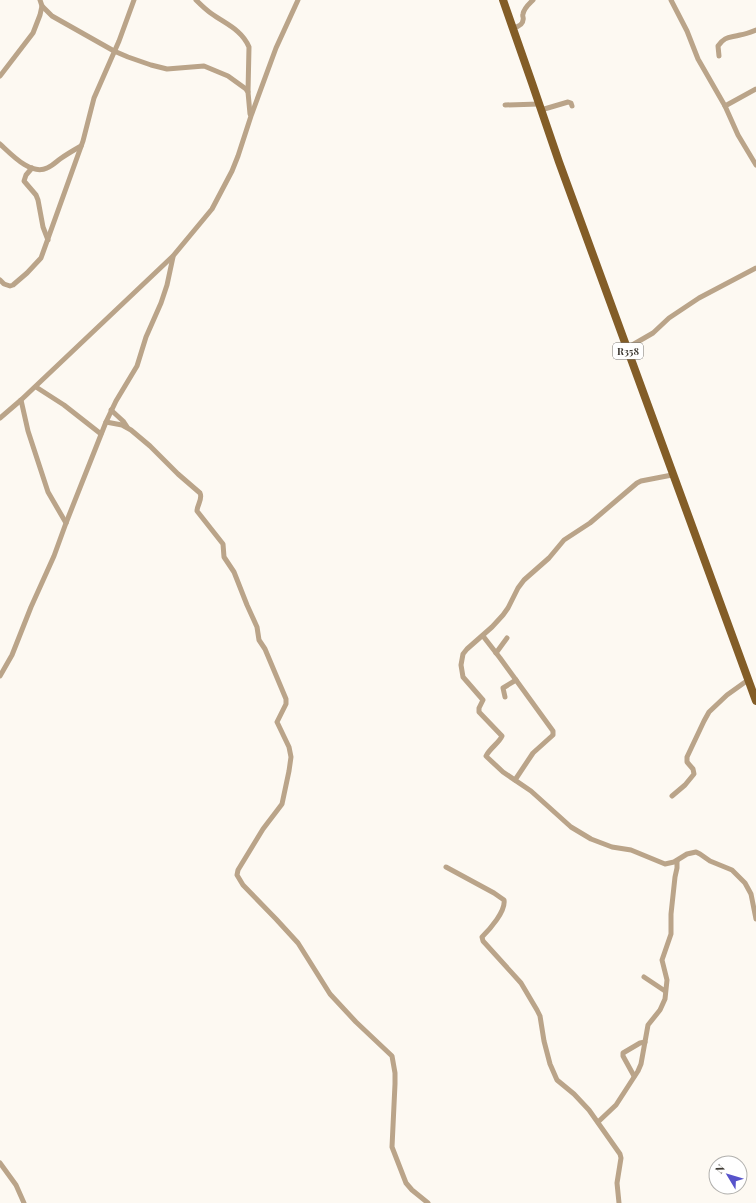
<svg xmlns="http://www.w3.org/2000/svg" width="756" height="1203" font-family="'Playfair Display',serif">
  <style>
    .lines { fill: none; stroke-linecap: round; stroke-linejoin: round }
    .street { stroke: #baa489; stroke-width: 5 }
    .primary { stroke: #835d27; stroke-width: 8 }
    .labels { text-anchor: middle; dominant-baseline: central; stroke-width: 3; stroke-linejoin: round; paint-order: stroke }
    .shield { fill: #fff; stroke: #777470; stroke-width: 1 }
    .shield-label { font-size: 10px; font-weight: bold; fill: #3d3932 }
  </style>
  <rect width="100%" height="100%" fill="#fdf9f2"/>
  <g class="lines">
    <g class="street">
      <polyline points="40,0 42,6 52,16 114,51 128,57 151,65 167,69 204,66 228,76 246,89 248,92 250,114"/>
      <path d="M196 0C201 5 206 10 212 14 226 24 242 30 249 47L248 92"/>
      <polyline points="671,0 687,31 698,59 725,106 738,135 756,165"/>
      <path d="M513 28C517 27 523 25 523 20 524 18 522 16 523 14 524 8 529 4 533 0"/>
      <path d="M719 56 718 46C725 36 729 38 740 35 746 34 751 32 756 30"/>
      <polyline points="0,76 33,33 40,15 42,6"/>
      <polyline points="505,105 539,104"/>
      <polyline points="725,106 756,89"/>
      <polyline points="541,110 568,102 571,103 572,106"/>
      <path d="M0 144C11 154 31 176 47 168 52 166 56 162 60 159 67 154 74 150 81 146"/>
      <polyline points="32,168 26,175 24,181 36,195 38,200 43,227 48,240"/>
      <polyline points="0,280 4,284 10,286 13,285 27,273 41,258 83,141 94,98 119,41 134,0"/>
      <polyline points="627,348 653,333 669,318 699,298 756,268"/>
      <polyline points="36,387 64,405 101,434"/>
      <polyline points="21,400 28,431 48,492 66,523"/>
      <polyline points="111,410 123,421 127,427"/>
      <polyline points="0,418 21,400 173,256 212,209 232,171 238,156 251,116 276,48 298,0"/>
      <path d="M106 422 122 425 131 430 150 446 178 474 200 493C203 499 197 505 197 511L223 544 224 557 234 572 247 605 257 627 259 640 265 649 286 699V704L277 722 289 747 291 757 289 771 282 804 279 808 263 829 238 870 237 875 243 885 276 919 298 943 330 994 356 1022 392 1056 395 1073V1084L392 1147 406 1183 412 1190 428 1203"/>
      <path d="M672 475 641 481 637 483 590 523 564 540 549 558 524 580 518 588 508 608 503 615 492 627 467 649 463 654 461 665 463 677 483 700 479 708V712L502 736C499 743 490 748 486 756L488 758 503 772 531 791 571 827 591 839 612 847 631 850 665 864 674 862 687 854 696 852 700 854 710 861 732 870 745 883 751 894 756 919"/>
      <polyline points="483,636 500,658 553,731 553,735 533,753 515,780"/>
      <polyline points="496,653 507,638"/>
      <polyline points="0,676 12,655 31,607 54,556 66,523 106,422 116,401 137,366 146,337 161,303 167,285 173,257"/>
      <polyline points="505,697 503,688 516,680"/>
      <polyline points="672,796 685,785 694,774 693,769 687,762 687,757 704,721 709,712 727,695 748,680"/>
      <path d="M446 867 494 893 504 900C506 911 490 929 482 937L483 941 521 983 537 1010 540 1016 544 1041 550 1064 557 1080 574 1094 589 1110 620 1154 621 1158 617 1183 619 1203"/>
      <polyline points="644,977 665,991"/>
      <polyline points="634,1076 623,1056 623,1053 640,1043 645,1042"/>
      <polyline points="598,1122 616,1105 638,1071 641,1064 648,1025 660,1010 665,999 667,980 662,960 671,934 671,914 675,877 677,868 677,861"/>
      <polyline points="0,1163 16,1185 24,1203"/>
    </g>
    <polyline class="primary" points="503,0 532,83 559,162 756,701"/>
  </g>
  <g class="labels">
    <rect class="shield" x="613" y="343" width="30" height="16" rx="3"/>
    <g class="shield-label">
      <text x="628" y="351">R358</text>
    </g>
  </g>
  <g transform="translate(728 1175) rotate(308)"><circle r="19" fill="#ffffff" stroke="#b1b0ad"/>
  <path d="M0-3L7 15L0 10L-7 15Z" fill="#5753cb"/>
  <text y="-6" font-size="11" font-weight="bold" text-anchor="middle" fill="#3d3932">N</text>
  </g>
</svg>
